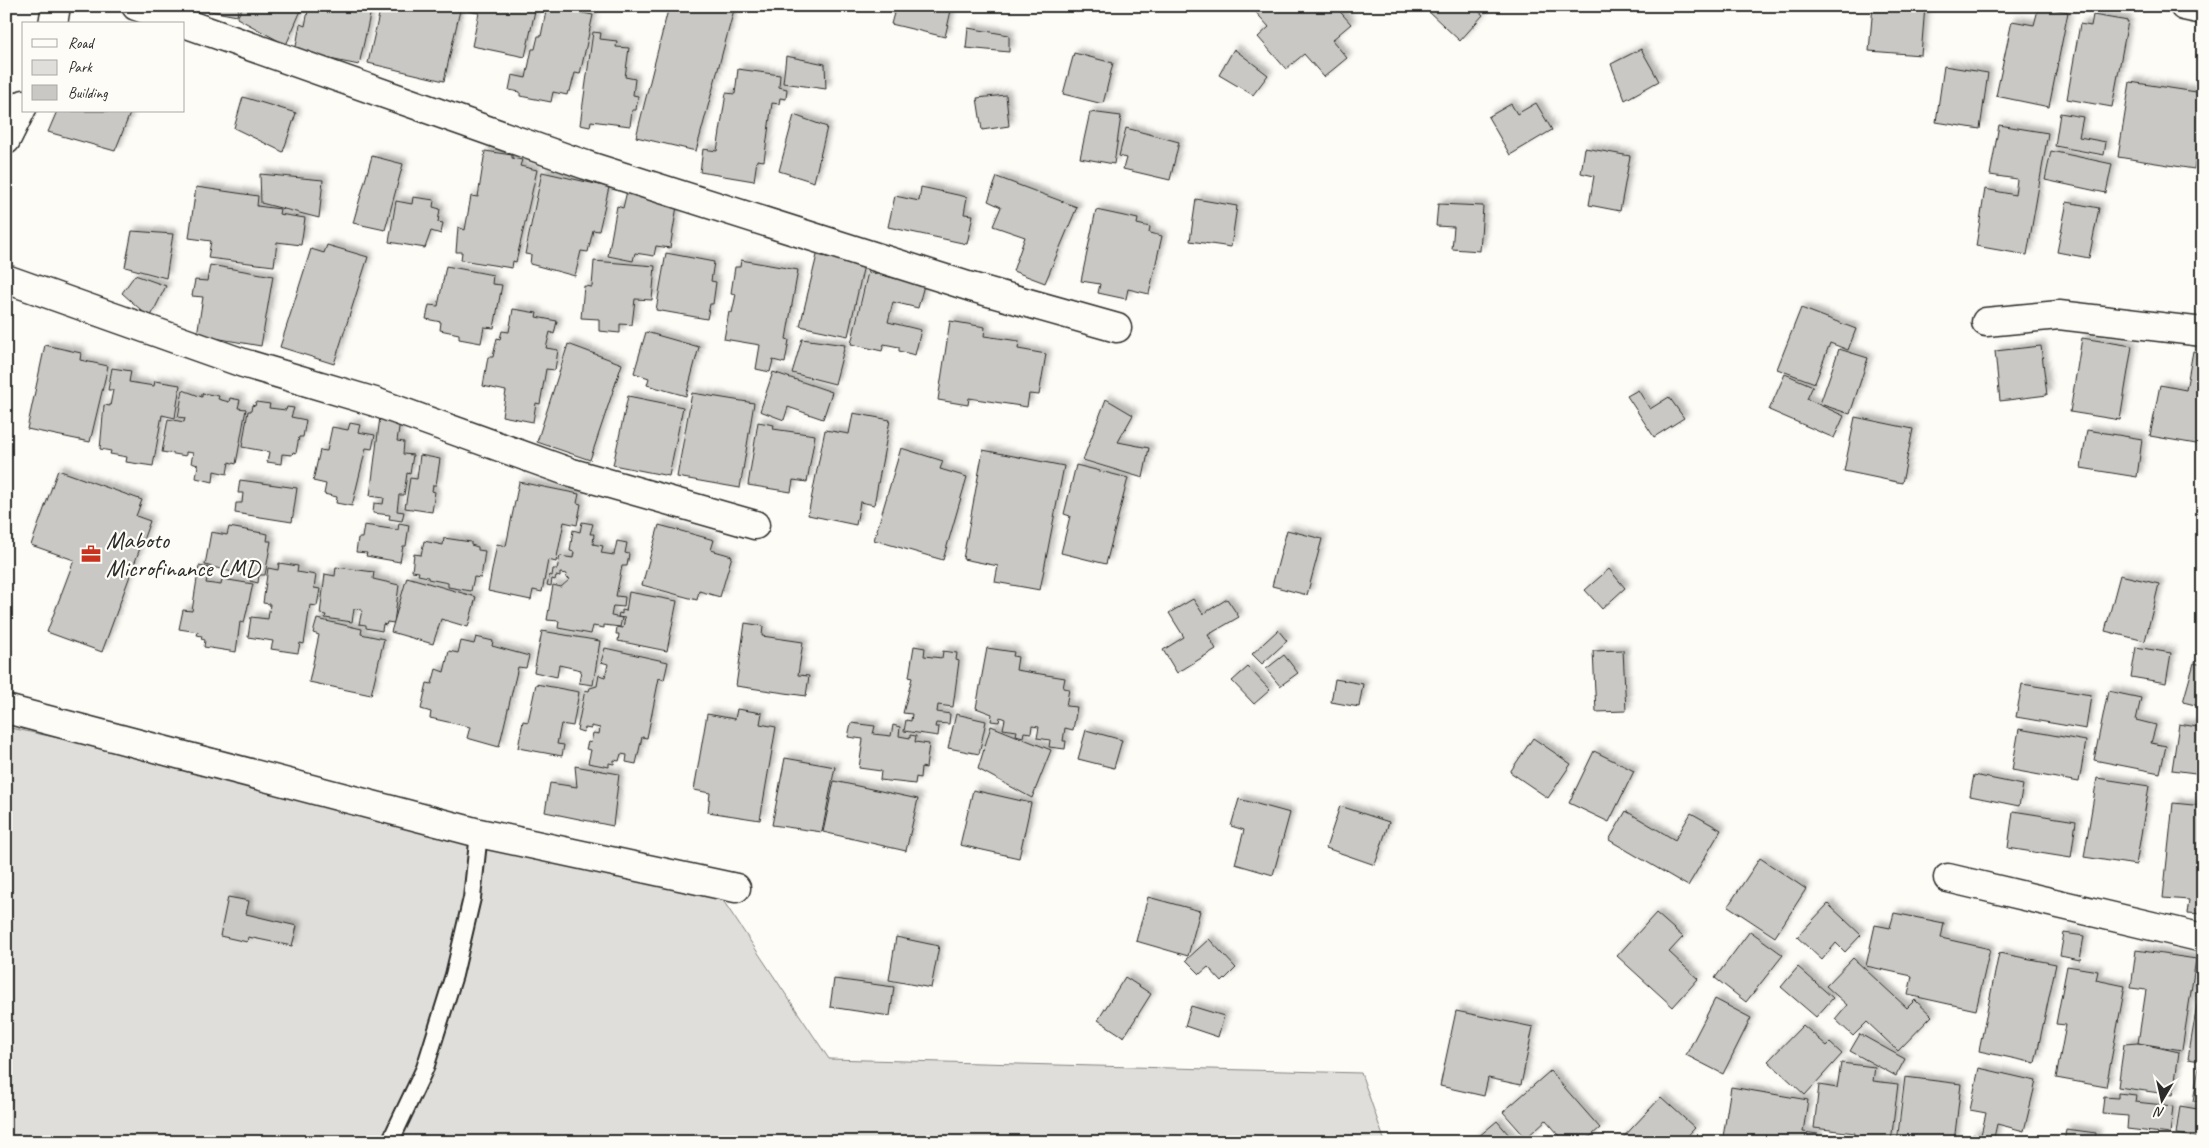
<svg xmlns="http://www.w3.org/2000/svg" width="2209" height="1148" font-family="Caveat,sans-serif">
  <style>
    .green { fill: #dfdeda; stroke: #858482 }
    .building { fill: #c9c8c4; stroke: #2b2b2b; filter: url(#shadow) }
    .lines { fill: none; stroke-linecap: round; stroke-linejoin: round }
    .service-casing { stroke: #2b2b2b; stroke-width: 20 }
    .minor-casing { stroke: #2b2b2b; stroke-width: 31 }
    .service { stroke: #fdfcf7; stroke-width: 16 }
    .minor { stroke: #fdfcf7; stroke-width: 28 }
    .labels { text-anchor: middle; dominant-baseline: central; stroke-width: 4.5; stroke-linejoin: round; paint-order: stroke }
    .poi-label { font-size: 24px; fill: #2b2b2b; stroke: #fdfcf7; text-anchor: start }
  </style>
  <defs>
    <filter id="shadow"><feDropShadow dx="4.5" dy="-4.5" stdDeviation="2.5" flood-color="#0004"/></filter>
  </defs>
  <rect width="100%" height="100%" fill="#fdfcf7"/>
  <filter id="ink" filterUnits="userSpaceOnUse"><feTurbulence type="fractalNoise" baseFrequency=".02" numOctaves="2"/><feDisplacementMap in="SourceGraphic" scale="10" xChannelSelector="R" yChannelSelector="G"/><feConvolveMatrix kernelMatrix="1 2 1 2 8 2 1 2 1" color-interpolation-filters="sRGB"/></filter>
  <g filter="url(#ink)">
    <polygon class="green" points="6,727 704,872 829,1059 1361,1073 1385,1142 6,1142"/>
    <g class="building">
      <polygon points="195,6 239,6 237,16 195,8"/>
      <polygon points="243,6 303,6 286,45 237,18"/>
      <polygon points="309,6 372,6 359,65 295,52 300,24 305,26"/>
      <polygon points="381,6 461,6 444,81 368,63"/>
      <polygon points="469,6 536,6 525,57 472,46 479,13 468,11"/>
      <polygon points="547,6 593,15 580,74 575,73 570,91 568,91 567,95 553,92 551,102 520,96 520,92 509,90 512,75 526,78 532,49 535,49 538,36 541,36"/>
      <polygon points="669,6 735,6 696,151 636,137"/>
      <polygon points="896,6 952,6 945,37 891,24"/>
      <polygon points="1254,6 1335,6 1351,24 1332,40 1347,58 1324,77 1304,54 1286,69 1258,37 1269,27 1252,8"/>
      <polygon points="1432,6 1473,6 1483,15 1460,41 1428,11"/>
      <polygon points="1873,6 1925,6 1921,55 1869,51"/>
      <polygon points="2039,6 2068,12 2049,107 1996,96 2012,21 2034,25"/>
      <polygon points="2093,15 2128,21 2112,107 2067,99 2080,24 2091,26"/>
      <polygon points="968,28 1009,35 1009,52 966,48"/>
      <polygon points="593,32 601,33 600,39 617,41 616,47 629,48 625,77 635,79 633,95 638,96 636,110 632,110 630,126 591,121 590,127 580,125"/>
      <polygon points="1234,49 1268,75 1253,95 1219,75"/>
      <polygon points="1641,49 1659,81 1625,100 1611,64"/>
      <polygon points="1074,53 1113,63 1103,104 1063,94"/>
      <polygon points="786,56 825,64 826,89 783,83"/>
      <polygon points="1944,66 1988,73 1980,129 1936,122"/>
      <polygon points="738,69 780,75 779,87 787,89 786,99 780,98 779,104 772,103 764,161 757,160 754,181 700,172 703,149 717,151 726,93 735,94"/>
      <polygon points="2130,82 2203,93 2203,110 2194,169 2118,157"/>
      <polygon points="1006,95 1009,126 982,130 977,98"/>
      <polygon points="243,97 296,113 283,152 234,128"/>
      <polygon points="1536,103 1552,130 1510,155 1488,117 1511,104 1517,114"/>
      <polygon points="57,111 131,111 115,151 48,132"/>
      <polygon points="1090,112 1121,116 1114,164 1080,158"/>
      <polygon points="2060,113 2083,117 2079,137 2106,142 2104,155 2055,146"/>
      <polygon points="794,115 827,127 814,182 779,171"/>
      <polygon points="1999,125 2048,133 2027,255 1976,246 1985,189 2015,195 2017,179 1990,175"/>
      <polygon points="1126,128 1179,142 1170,180 1123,169 1126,158 1119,156"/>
      <polygon points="1585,148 1630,156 1620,211 1589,205 1594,176 1581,173"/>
      <polygon points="485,151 512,155 512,158 522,160 520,166 537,170 516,262 513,261 512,268 461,260 462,252 456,252 458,227 465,230 471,196 478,197"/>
      <polygon points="2051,151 2112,164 2106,193 2045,180"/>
      <polygon points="372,156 403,164 385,230 353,223"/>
      <polygon points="542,172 609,187 599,231 593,230 588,252 581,251 575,276 530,264 531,255 525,254"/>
      <polygon points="260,174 323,180 319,218 261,203"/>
      <polygon points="997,177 1077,207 1045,283 1013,271 1025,237 993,226 1001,207 988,201"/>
      <polygon points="196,187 258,196 257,206 280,209 279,214 305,218 301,245 277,242 274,266 208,258 211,241 189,238"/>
      <polygon points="921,187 967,197 964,214 973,215 967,244 888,227 895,196 919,201"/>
      <polygon points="627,191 678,200 670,248 656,246 654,256 635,253 633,261 608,256 617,206 623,208"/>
      <polygon points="413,197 434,200 433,207 440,209 438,222 443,223 441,234 431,231 425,248 389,242 396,201 412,204"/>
      <polygon points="1196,199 1237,206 1231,247 1190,241"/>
      <polygon points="2067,202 2099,208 2089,258 2057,252"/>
      <polygon points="1438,204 1483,206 1480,251 1452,249 1454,227 1436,226"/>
      <polygon points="1096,210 1138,219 1137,224 1150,227 1149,233 1162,236 1149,294 1128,289 1126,299 1098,293 1100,284 1081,281"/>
      <polygon points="132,231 173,234 166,278 125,267"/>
      <polygon points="327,245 368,257 334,364 280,347 311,249 324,253"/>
      <polygon points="666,253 714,262 711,281 716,282 713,304 710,304 707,319 656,310"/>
      <polygon points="817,255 864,265 848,336 800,326"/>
      <polygon points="741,260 798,270 786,339 789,340 785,363 773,360 770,372 756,369 760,345 724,339 729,312 732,313 736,294 731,293 735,267 740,267"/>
      <polygon points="594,261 655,266 652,300 635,299 632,325 620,324 620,333 599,331 599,319 581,318 584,286 592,287"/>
      <polygon points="210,265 273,276 261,346 197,335 203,297 192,296 195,280 207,281"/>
      <polygon points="446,266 493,275 492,284 502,285 494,328 484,327 481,343 459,339 459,334 440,330 441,322 426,319 429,305 438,306"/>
      <polygon points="868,272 924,285 918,308 893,302 888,322 921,330 915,355 899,351 899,347 884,344 882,351 851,344"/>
      <polygon points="135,275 166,286 150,318 122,293"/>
      <polygon points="1801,308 1856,329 1848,350 1830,343 1815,383 1777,369"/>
      <polygon points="513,309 537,313 536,317 557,321 554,334 550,332 546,348 558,350 555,370 546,369 540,404 536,403 533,422 502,416 506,391 483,386 488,357 493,357 497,338 500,339 502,331 509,332"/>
      <polygon points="950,321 985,327 984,336 1019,341 1018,349 1046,354 1039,395 1029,394 1027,407 969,398 968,405 938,400"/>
      <polygon points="646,332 699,347 686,396 647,385 649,378 634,373"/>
      <polygon points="2082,338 2132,346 2120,420 2070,412"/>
      <polygon points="802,339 845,345 835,384 792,373"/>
      <polygon points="568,344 622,364 590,460 537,442"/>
      <polygon points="45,345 81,353 80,360 108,366 90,442 27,429"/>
      <polygon points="2041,346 2047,395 2000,401 1995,351"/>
      <polygon points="1839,349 1868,358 1850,414 1820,404"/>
      <polygon points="2193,351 2203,353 2202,445 2150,436 2160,385 2186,390"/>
      <polygon points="112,368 131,371 129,382 154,386 155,381 180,385 175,418 162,415 153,466 126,462 127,457 110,454 111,451 100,449 104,405 110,406 113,390 108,390"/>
      <polygon points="773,372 832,392 823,419 788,407 784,420 760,411"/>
      <polygon points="1785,374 1813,386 1807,399 1844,416 1834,438 1769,410"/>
      <polygon points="183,390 202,397 202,393 219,396 218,399 229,402 230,398 240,400 238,408 246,409 236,464 229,462 227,474 214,471 213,482 196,478 198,465 191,463 193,453 186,452 186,456 162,452 168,419 184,422 185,418 178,417"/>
      <polygon points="1638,390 1650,409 1669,397 1684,418 1654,437 1627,396"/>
      <polygon points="692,393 754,403 740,488 677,477"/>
      <polygon points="628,396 683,407 669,476 613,465"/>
      <polygon points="1106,399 1133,415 1118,442 1149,448 1143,478 1083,460"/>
      <polygon points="256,402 270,404 269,408 286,410 287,407 294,408 291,417 306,420 303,437 299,437 296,453 293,452 292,455 282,454 281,464 267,462 269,452 242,447 248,411 251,411 252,405 255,406"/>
      <polygon points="853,413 890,420 874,505 860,502 856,525 808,515 825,430 849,434"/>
      <polygon points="380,417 400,421 397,441 404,442 403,454 413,455 410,474 407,473 404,495 399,495 397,511 404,512 402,521 389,519 390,515 373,513 374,503 383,504 384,498 370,496"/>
      <polygon points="1855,417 1913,429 1902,483 1844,471"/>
      <polygon points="758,422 774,425 773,429 815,435 807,482 793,480 791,492 748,485"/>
      <polygon points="350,423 360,425 358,432 375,435 372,449 366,448 352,506 336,503 337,497 324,494 326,484 313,481 320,450 327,451 332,427 348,430"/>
      <polygon points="2087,430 2142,439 2137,477 2081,468"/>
      <polygon points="901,448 943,461 940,469 967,477 943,560 874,540"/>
      <polygon points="983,450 1064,466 1040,590 995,582 998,566 963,559"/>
      <polygon points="420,455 440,459 436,485 433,485 432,491 435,492 432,512 405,508 410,478 417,479"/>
      <polygon points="1076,465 1128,478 1106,564 1061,553 1070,516 1064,514"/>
      <polygon points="58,470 142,500 136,516 150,521 102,652 47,632 74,560 31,545"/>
      <polygon points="240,480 297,488 292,522 235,513 236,503 242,503 243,493 238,493"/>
      <polygon points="519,482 579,494 577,503 581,504 577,525 564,522 556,562 548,560 542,592 533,590 531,600 488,591 497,544 506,546"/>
      <polygon points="582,522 593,524 590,534 594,534 593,544 603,546 601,553 614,555 617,541 627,543 625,553 629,554 627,566 622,566 616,596 625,597 624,607 613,606 611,616 622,618 620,627 604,625 604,628 593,626 591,634 558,628 559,621 547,620 553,585 561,587 570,579 566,578 567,574 560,573 560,577 556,576 555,580 552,579 551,586 547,585 550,575 552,576 553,569 557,569 560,556 573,558 574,552 570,551 573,530 580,532"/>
      <polygon points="399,523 409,525 406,546 403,546 400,562 366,556 367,553 356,552 358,538 362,538 364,525 398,530"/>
      <polygon points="659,525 714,540 711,550 732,556 720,597 699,591 697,600 642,585"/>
      <polygon points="229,527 268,534 267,541 271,541 265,575 259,575 258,583 250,581 251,577 205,565 211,532 227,535"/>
      <polygon points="1287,530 1322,539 1307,595 1272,586"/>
      <polygon points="444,538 471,542 471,545 478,547 478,550 485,551 481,578 474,577 471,591 448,587 448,583 428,579 428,577 418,575 419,572 412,571 414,554 421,555 424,541 443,545"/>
      <polygon points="279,563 298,566 297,572 316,575 314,588 320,589 317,606 310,605 304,644 300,643 298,653 271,649 273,641 248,637 251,617 268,619 270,604 263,603 268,568 278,570"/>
      <polygon points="199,566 209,568 206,583 221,585 222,579 253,584 244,623 240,622 236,652 204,647 205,640 201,639 202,636 197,635 198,632 179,629 183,610 192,611"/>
      <polygon points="336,567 374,572 373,579 399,585 394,623 387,622 386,625 383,624 382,631 366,628 366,625 359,624 362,610 354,609 352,622 325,618 326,615 320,614 325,574 335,576"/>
      <polygon points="1609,569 1625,588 1602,609 1585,590"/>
      <polygon points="2120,575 2159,584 2145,641 2105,631"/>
      <polygon points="407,577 476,597 468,627 441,619 433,644 391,632"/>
      <polygon points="629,592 677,601 667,651 618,641 619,634 616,634 617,627 623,628 625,618 618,617 619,613 622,614 622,610 626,611"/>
      <polygon points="1193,599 1203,614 1227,599 1239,617 1208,635 1216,649 1177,673 1163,650 1184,637 1169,613"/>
      <polygon points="317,619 362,629 361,634 384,639 371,695 309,682 319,635 313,633"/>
      <polygon points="745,623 763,626 762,636 803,642 798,675 809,676 806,696 736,686"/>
      <polygon points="1278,630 1287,641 1262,664 1252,654"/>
      <polygon points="542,631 600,641 593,685 579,683 581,670 559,665 557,677 534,672"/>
      <polygon points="476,637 493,641 492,646 529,656 526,668 518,667 499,747 467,738 470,727 430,718 431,712 421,709 427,683 432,684 436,669 444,672 449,651 458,653 461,641 474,644"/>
      <polygon points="914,646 925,648 924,656 942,658 943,651 957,653 956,660 959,661 953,707 938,705 937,712 950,714 949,724 936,723 935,727 939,727 938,736 904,731 906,720 911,721 912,714 903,713 912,678 909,677"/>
      <polygon points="2136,647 2171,653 2166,683 2131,677"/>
      <polygon points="605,648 668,662 664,680 659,678 647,738 642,737 636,764 626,762 627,755 621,754 619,761 614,760 614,764 609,763 609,767 588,763 591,750 586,749 588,742 591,743 593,733 599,734 600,728 591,726 591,729 585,728 583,732 577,730 585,690 589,691 590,688 597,686 599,675 605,677 608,664 601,662"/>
      <polygon points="987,648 1014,652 1013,656 1018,657 1016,670 1065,678 1063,688 1069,689 1066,706 1077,707 1073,730 1065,728 1063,741 1066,741 1065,749 1049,747 1050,740 1037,738 1039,727 1032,726 1031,733 1024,732 1023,737 1016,735 1017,731 1003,729 1005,719 1000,717 999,722 991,721 992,714 976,708"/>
      <polygon points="1623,650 1626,711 1596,712 1593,651"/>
      <polygon points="1284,655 1298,673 1280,686 1266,669"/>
      <polygon points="2194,663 2203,665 2203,707 2183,702"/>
      <polygon points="1248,667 1270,690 1254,704 1232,681"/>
      <polygon points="1335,679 1363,684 1359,707 1331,702"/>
      <polygon points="536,684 579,692 573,726 561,724 557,744 564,745 562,756 518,748 523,721 528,722"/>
      <polygon points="2022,684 2091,695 2086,729 2016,717"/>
      <polygon points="2108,691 2141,698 2136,720 2156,725 2151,743 2166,746 2160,773 2094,760"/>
      <polygon points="737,709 762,713 760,724 776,727 760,820 708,812 710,793 694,790 707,714 735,719"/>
      <polygon points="956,714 986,721 979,754 948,748"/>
      <polygon points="851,723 875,726 873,734 891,736 893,725 900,727 899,736 910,738 910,735 916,736 915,742 929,744 926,768 921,767 920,778 916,777 915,784 880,780 881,771 859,768 863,739 848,737"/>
      <polygon points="2179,724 2203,728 2203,774 2172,770"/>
      <polygon points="991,726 1051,750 1032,798 978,769"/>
      <polygon points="2019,729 2086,741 2079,782 2012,770"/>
      <polygon points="1086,730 1122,740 1114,768 1078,759"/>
      <polygon points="1533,738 1571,764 1548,798 1510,772"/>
      <polygon points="1594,751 1634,771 1609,822 1569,803"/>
      <polygon points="785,758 835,767 822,832 772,825"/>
      <polygon points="575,766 619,774 613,826 545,812 550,783 577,787"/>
      <polygon points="1974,775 2023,785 2019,806 1970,796"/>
      <polygon points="2097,778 2149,786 2136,865 2084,857"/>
      <polygon points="834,781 918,799 906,851 823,832"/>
      <polygon points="973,790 1031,803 1019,858 960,845"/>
      <polygon points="1239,799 1290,813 1273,875 1235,864 1244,830 1231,826"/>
      <polygon points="2173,803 2203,806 2203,914 2187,913 2189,900 2163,898"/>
      <polygon points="1340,806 1389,822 1375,865 1326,848"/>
      <polygon points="1626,811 1675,840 1691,813 1721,830 1688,886 1609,840"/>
      <polygon points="2013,811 2076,821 2071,858 2008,848"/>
      <polygon points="1760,858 1806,889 1775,937 1728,906"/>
      <polygon points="228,897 249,901 246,914 297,926 292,946 248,937 247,942 220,936"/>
      <polygon points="1148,897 1200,911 1188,956 1136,941"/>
      <polygon points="1828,904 1861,935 1845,952 1836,943 1822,960 1797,937"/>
      <polygon points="1656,913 1683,937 1669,952 1698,979 1673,1007 1617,956"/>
      <polygon points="1894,913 1944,923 1941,938 1990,949 1976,1010 1908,995 1912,976 1866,966 1875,925 1890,928"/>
      <polygon points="1750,931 1783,955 1746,1002 1715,978"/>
      <polygon points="2064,933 2084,936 2080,960 2060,956"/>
      <polygon points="896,937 939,946 931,988 889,980"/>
      <polygon points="1209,939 1236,968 1222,982 1208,967 1200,974 1186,960"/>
      <polygon points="2136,950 2196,959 2182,1050 2138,1043 2146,990 2131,988"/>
      <polygon points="1999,953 2056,964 2035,1063 1979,1051"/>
      <polygon points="1853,958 1907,1008 1915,1000 1932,1016 1898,1051 1867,1022 1853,1036 1835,1019 1847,1005 1826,986"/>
      <polygon points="2067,966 2098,971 2096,980 2125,986 2106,1087 2056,1078 2066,1025 2056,1024"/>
      <polygon points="1798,967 1833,998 1816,1017 1781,987"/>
      <polygon points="1125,977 1151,994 1124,1037 1098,1020"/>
      <polygon points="834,979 894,987 890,1016 830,1007"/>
      <polygon points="1715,999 1751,1018 1723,1074 1686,1055"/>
      <polygon points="2197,1005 2203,1006 2203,1102 2193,1101 2200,1061 2188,1059"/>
      <polygon points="1191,1006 1224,1016 1218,1037 1185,1026"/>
      <polygon points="1456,1011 1533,1027 1521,1085 1488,1078 1484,1096 1440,1086"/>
      <polygon points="1803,1025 1827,1046 1830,1043 1842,1054 1805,1095 1768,1061"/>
      <polygon points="1860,1034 1905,1059 1896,1076 1850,1051"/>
      <polygon points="2138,1043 2179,1052 2173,1095 2118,1087 2124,1044"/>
      <polygon points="1841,1063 1875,1067 1873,1081 1898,1084 1891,1142 1853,1142 1855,1133 1814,1128 1819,1085 1837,1088"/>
      <polygon points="1979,1068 2036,1081 2024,1131 1997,1124 1993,1142 1971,1142 1973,1133 1981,1135 1986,1113 1970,1110"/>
      <polygon points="1550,1071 1600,1128 1584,1142 1565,1142 1546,1120 1526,1138 1503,1112"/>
      <polygon points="1905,1077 1961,1084 1954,1142 1897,1142"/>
      <polygon points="1731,1087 1808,1100 1803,1132 1818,1134 1816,1142 1752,1142 1723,1137"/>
      <polygon points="2118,1093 2136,1095 2135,1102 2173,1106 2170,1134 2127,1129 2128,1116 2102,1114 2104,1097 2118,1098"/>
      <polygon points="1661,1097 1695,1128 1682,1142 1619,1142"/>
      <polygon points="2180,1106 2203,1110 2203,1138 2176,1134"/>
      <polygon points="1497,1121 1515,1142 1472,1142"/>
      <polygon points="2066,1129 2096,1133 2095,1142 2064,1142"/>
    </g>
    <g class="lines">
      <defs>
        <polyline id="service" points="390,1142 425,1068 454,975 472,898 479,833"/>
        <g id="minor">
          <polyline points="136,6 586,165 971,287 1117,328"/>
          <polyline points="2184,6 2203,10"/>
          <polyline points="53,24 56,6"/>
          <polyline points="6,140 24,104"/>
          <polyline points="6,279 243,363 375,402 572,473 755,525"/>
          <polyline points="1986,322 2059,315 2203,332"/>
          <polyline points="6,709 479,833 736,888"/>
          <polyline points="1948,878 2203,938"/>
        </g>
      </defs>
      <use href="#service" class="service-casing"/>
      <use href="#minor" class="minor-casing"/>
      <use href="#service" class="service"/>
      <use href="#minor" class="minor"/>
    </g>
  </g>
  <defs>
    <symbol id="office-bare" viewBox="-9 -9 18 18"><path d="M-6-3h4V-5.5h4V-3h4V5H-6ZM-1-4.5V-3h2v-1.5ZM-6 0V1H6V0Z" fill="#c8321e" stroke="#fdfcf7" stroke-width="2.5" paint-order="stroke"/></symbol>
  </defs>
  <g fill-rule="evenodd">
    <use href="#office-bare" x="77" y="540" width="28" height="28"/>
  </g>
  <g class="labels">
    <g class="poi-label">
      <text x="106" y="540">Maboto<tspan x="106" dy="28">Microfinance LMD</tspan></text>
    </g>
  </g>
  <rect width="2209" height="1148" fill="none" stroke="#fdfcf7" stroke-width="25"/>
  <rect x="12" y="12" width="2184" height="1123" fill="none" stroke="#2b2b2b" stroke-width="2" filter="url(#ink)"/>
  <rect x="22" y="22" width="162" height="90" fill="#fdfcf7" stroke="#a9a8a5"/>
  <rect x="32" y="39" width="25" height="8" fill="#fdfcf7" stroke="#a9a8a5"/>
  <text x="68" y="48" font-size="15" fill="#2b2b2b">Road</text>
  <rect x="32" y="60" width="25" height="15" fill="#dfdeda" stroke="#a9a8a5"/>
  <text x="68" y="72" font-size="15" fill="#2b2b2b">Park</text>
  <rect x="32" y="85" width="25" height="15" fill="#c9c8c4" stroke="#a9a8a5"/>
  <text x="68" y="98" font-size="15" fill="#2b2b2b">Building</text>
  <g transform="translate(2162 1100) rotate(189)" stroke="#fdfcf7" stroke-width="4" paint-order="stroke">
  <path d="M0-4L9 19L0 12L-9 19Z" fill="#2b2b2b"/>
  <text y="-8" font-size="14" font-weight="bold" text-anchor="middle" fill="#2b2b2b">N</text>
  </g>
</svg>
